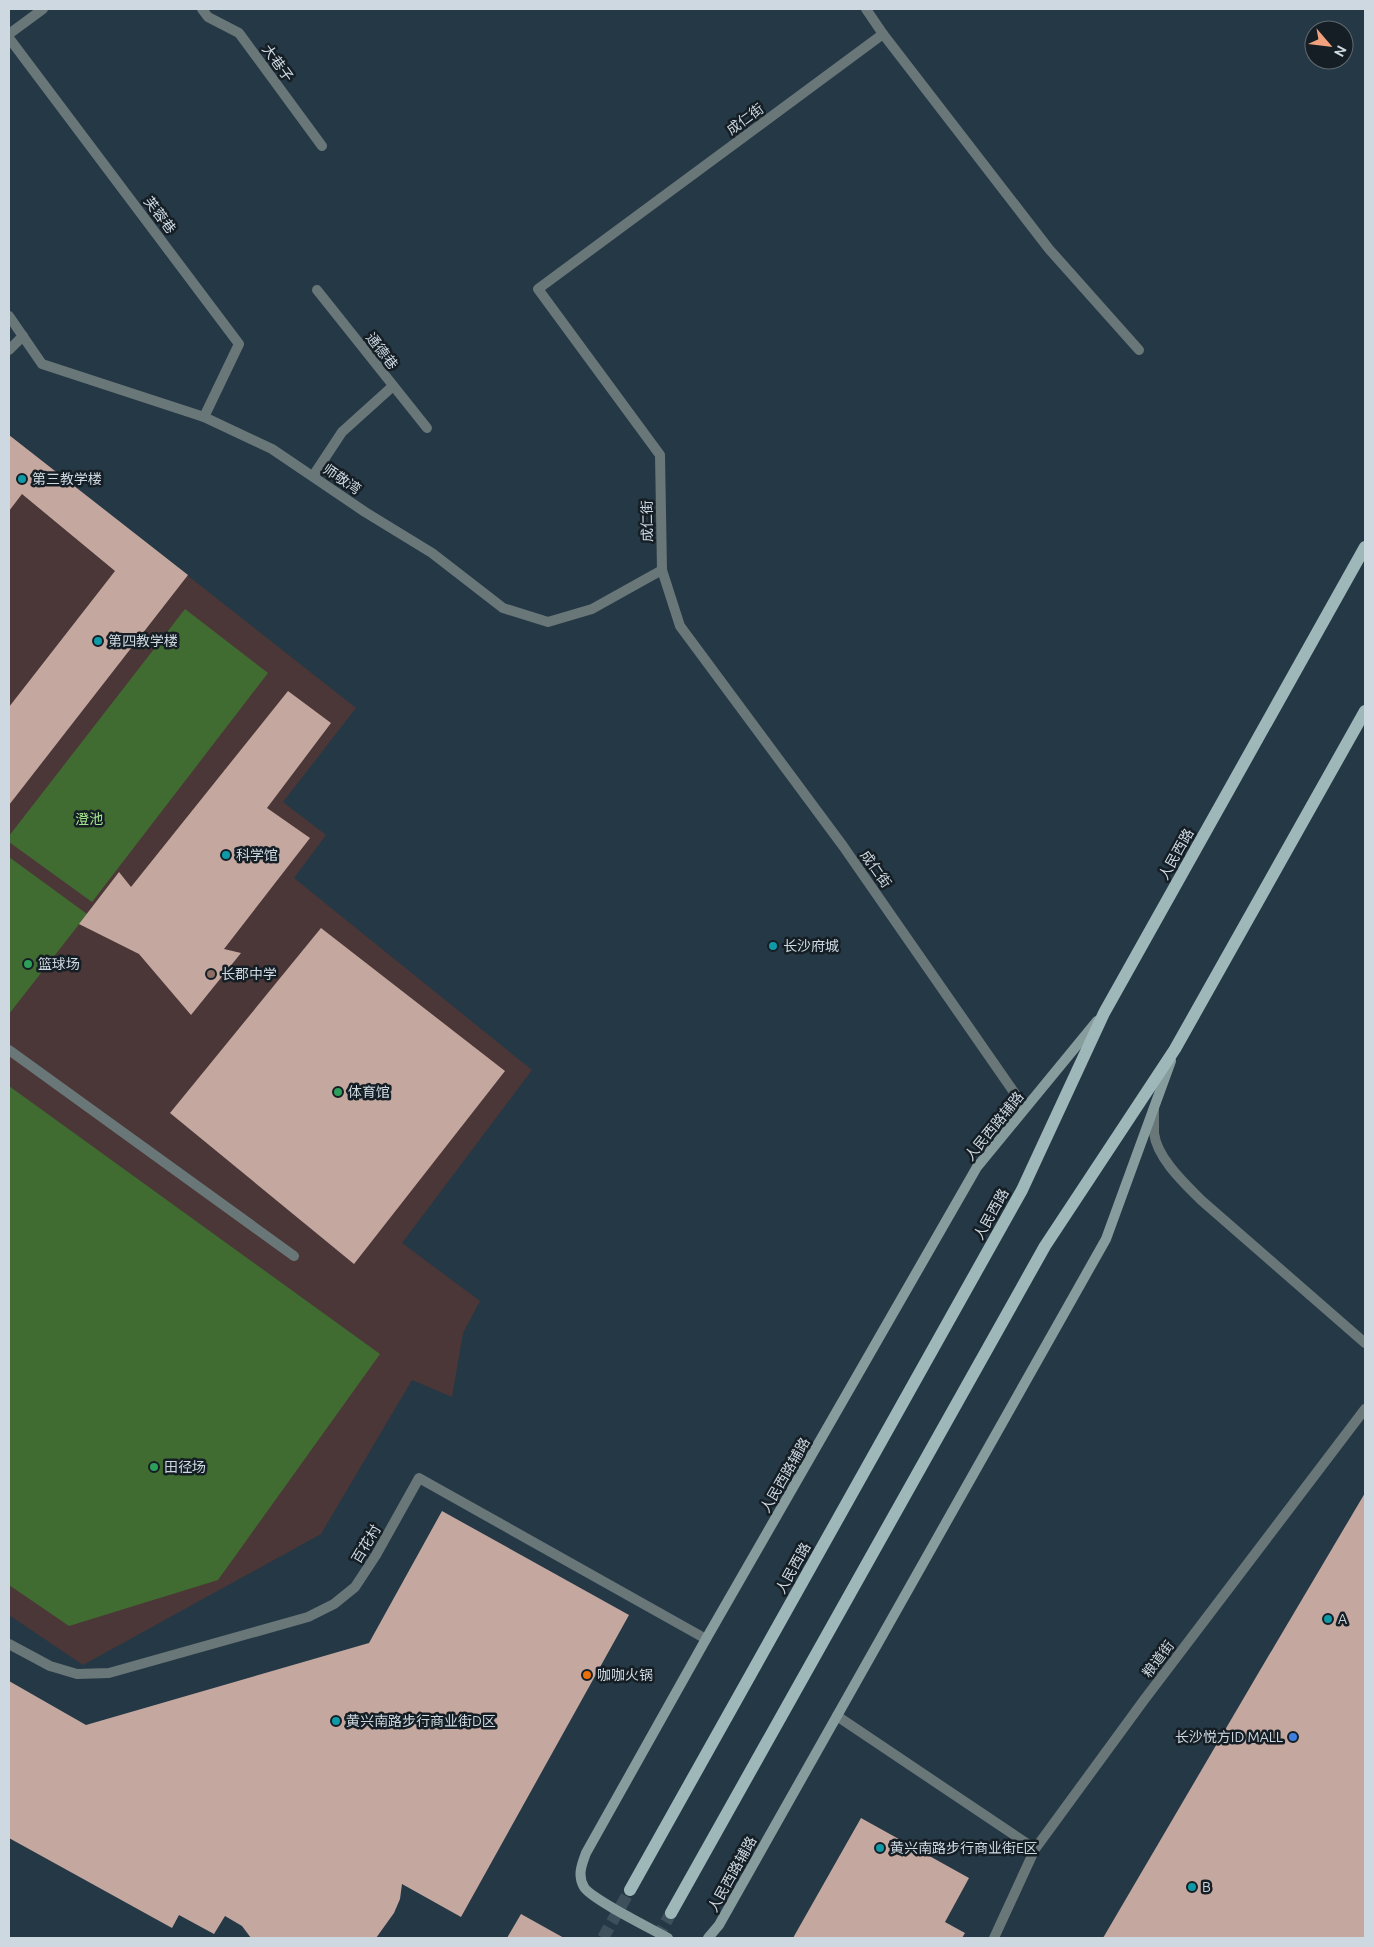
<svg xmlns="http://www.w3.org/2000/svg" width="1374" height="1947" font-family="Ubuntu,'Noto Sans SC',sans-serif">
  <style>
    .education { fill: #4b3737 }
    .green { fill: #416c31 }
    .building { fill: #c4a8a0 }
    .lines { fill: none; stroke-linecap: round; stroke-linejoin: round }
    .primary-tunnel { stroke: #3e505c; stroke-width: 12; stroke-dasharray: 12 6; stroke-linecap: butt }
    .lane { stroke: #6a7778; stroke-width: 10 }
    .street { stroke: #6a7778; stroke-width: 10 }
    .secondary { stroke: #879c9d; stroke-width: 10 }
    .primary { stroke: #9eb8ba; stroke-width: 12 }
    .culture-dot { fill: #0f9aa8; stroke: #151e24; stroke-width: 2 }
    .leisure-dot { fill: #2e9e5b; stroke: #151e24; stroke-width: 2 }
    .education-dot { fill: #8d6e63; stroke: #151e24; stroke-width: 2 }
    .food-dot { fill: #e8710a; stroke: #151e24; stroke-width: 2 }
    .shop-dot { fill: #3f7fe0; stroke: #151e24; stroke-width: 2 }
    .labels { text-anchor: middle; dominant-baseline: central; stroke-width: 5; stroke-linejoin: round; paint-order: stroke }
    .street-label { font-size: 14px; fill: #cdd8e1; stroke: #151e24 }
    .poi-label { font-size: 14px; fill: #cdd8e1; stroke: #151e24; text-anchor: start }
    .park-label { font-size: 14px; fill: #a3e48c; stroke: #151e24 }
  </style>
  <rect width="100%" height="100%" fill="#253845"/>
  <polygon class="education" points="9,435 356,708 283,802 326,835 294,878 532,1070 402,1243 480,1301 463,1333 452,1397 412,1380 321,1534 83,1665 9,1615"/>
  <g class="green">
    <polygon points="185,609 268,673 92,902 9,842 9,836"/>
    <polygon points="9,857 87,914 9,1014"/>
    <polygon points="9,1086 380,1354 218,1580 69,1626 9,1585"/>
  </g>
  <g class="building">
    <polygon points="9,435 188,575 9,805 9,707 115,571 22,494 9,511"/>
    <polygon points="288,691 331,723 267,808 310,838 224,949 241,953 191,1015 139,954 79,924 119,872 131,887"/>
    <polygon points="321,928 505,1071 354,1264 170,1113"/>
    <polygon points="1365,1493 1365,1938 1103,1938 1259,1672"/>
    <polygon points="442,1511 629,1615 461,1917 402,1884 400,1899 394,1913 376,1938 251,1938 242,1926 225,1916 214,1934 179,1915 172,1928 9,1838 9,1681 86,1725 369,1643"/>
    <polygon points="861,1818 969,1878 945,1922 965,1933 962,1938 793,1938"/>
    <polygon points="521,1914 564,1938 507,1938"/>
  </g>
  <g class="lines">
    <g class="primary-tunnel">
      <polyline points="603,1938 630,1890"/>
      <polyline points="657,1938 671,1913"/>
    </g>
    <g class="lane">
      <polyline points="202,9 208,17 239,33 322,146"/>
      <polyline points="9,38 239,344 204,417"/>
      <polyline points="317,290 427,428"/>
      <polyline points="9,350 23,336"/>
      <polyline points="313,476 342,432 393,386"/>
      <polyline points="837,1716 1035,1849"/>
    </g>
    <g class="street">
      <polyline points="866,9 883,34 1049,249 1139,350"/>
      <polyline points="9,34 43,9"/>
      <polyline points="883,34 538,289 660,455 662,570 680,626 843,846 1025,1108"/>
      <polyline points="9,316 42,364 204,417 272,449 365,512 432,553 503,608 548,622 592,609 662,570"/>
      <polyline points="9,1050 294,1256"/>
      <path d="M1154 1109C1154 1117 1154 1125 1154 1133 1157 1158 1184 1183 1201 1200L1365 1343"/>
      <polyline points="9,1644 50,1666 77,1674 109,1673 308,1617 334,1604 355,1587 376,1555 419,1478 706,1639"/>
      <polyline points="994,1938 1035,1849 1144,1700 1365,1409"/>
    </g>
    <g class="secondary">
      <path d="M668 1938C652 1929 591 1899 584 1887 577 1875 582 1864 586 1853L706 1639 977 1167 1097 1021"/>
      <polyline points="708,1938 719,1925 1106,1239 1171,1061"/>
    </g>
    <g class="primary">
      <polyline points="630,1890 1022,1190 1104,1013 1365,547"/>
      <polyline points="671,1913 1045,1246 1175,1049 1365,711"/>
    </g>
  </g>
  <g class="culture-dot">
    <circle cx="22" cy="479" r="5"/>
    <circle cx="98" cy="641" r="5"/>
    <circle cx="226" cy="855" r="5"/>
    <circle cx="773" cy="946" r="5"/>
    <circle cx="1328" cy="1619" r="5"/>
    <circle cx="336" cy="1721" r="5"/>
    <circle cx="880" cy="1848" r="5"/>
    <circle cx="1192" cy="1887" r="5"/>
  </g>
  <g class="leisure-dot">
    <circle cx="28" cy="964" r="5"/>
    <circle cx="338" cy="1092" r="5"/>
    <circle cx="154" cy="1467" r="5"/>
  </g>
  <circle class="education-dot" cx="211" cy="974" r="5"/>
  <circle class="food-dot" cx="587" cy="1675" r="5"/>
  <circle class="shop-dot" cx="1293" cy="1737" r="5"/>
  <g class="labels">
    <g class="street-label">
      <text transform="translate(278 63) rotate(54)">大巷子</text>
      <text transform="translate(745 119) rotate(-36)">成仁街</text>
      <text transform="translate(160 215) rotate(53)">芙蓉巷</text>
      <text transform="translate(382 351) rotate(52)">通德巷</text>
      <text transform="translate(342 479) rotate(34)">师敬湾</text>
      <text transform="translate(647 521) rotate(-91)">成仁街</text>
      <text transform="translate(1176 854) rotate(-61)">人民西路</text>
      <text transform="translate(876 869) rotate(55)">成仁街</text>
      <text transform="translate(994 1126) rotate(-51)">人民西路辅路</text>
      <text transform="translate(991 1214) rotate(-61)">人民西路</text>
      <text transform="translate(785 1475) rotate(-60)">人民西路辅路</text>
      <text transform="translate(366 1544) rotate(-59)">百花村</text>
      <text transform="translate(793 1568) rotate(-61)">人民西路</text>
      <text transform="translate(1158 1659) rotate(-53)">粮道街</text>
      <text transform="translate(732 1874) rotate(-61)">人民西路辅路</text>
    </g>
    <g class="poi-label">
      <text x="32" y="479">第三教学楼</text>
      <text x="108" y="641">第四教学楼</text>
      <text x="236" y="855">科学馆</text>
      <text x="783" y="946">长沙府城</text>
      <text x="38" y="964">篮球场</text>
      <text x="221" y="974">长郡中学</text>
      <text x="348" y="1092">体育馆</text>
      <text x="164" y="1467">田径场</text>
      <text x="1338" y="1619">A</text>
      <text x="597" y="1675">咖咖火锅</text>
      <text x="346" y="1721">黄兴南路步行商业街D区</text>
      <text x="1283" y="1737" text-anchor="end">长沙悦方ID MALL</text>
      <text x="890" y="1848">黄兴南路步行商业街E区</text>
      <text x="1202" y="1887">B</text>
    </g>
    <g class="park-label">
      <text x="89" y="819">澄池</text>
    </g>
  </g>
  <rect width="1374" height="1947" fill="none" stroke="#cdd8e1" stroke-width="20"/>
  <g transform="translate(1329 45) rotate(118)"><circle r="24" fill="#151e24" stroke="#5f6870"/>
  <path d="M0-4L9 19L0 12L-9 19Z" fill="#f1a17d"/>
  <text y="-8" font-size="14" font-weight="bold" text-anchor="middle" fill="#cdd8e1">N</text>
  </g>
</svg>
